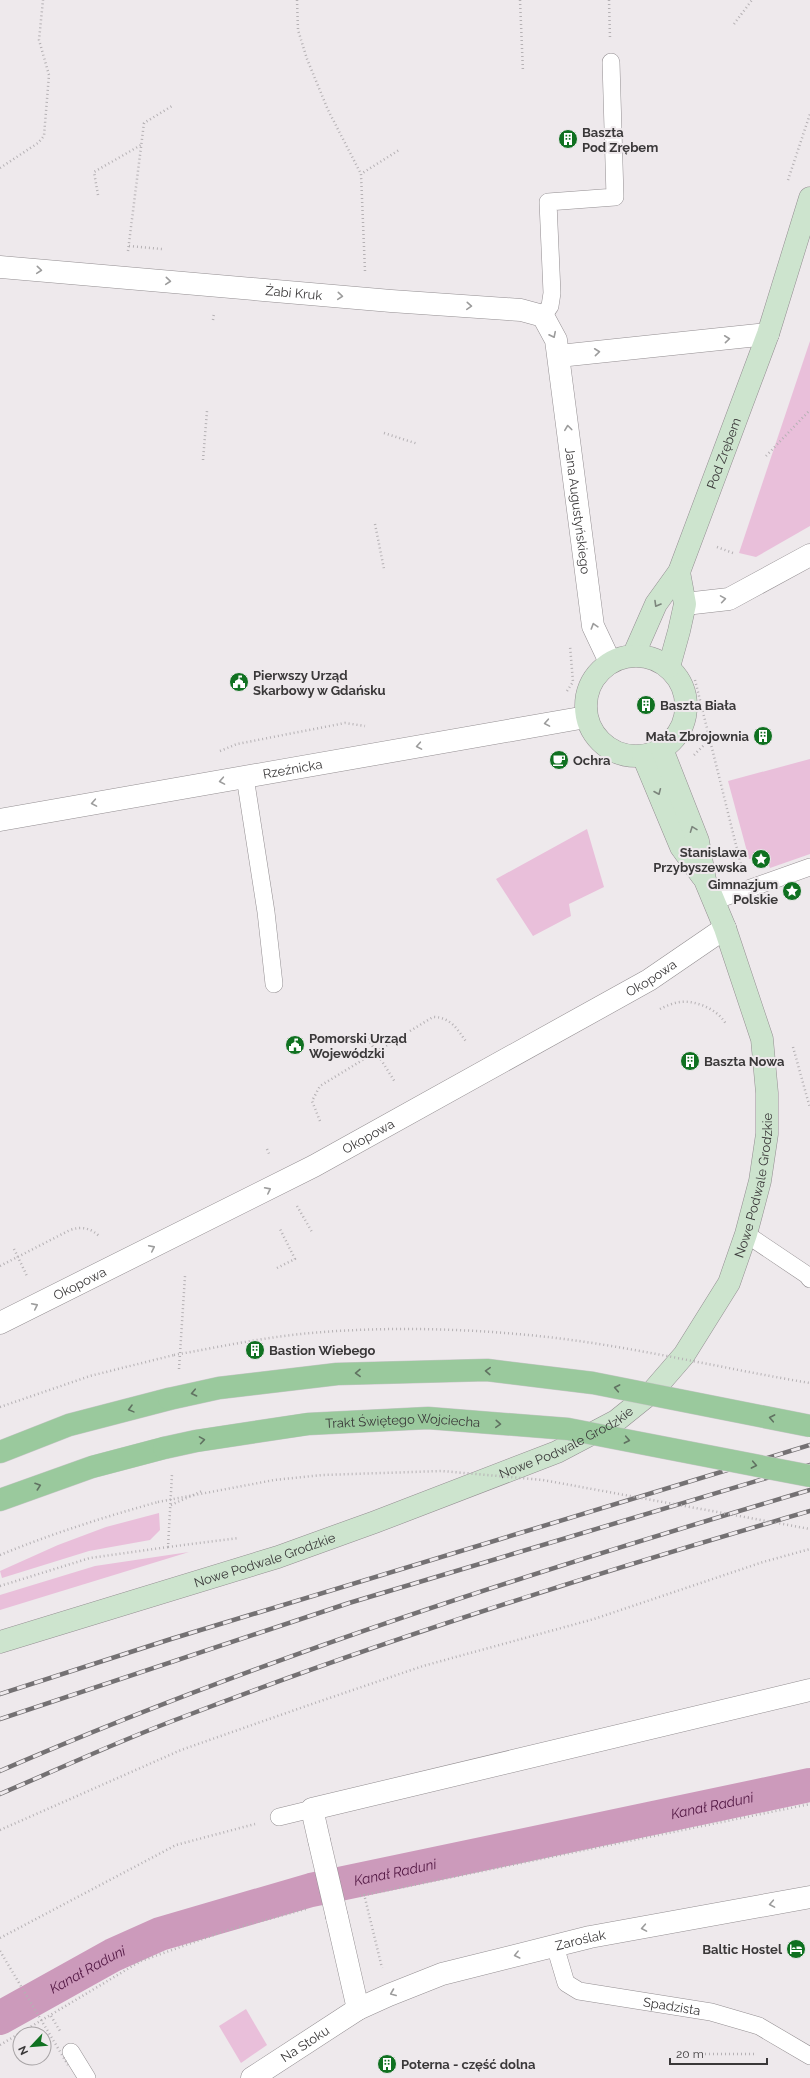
<svg xmlns="http://www.w3.org/2000/svg" width="810" height="2078" font-family="Raleway,sans-serif">
  <style>
    .green { fill: #e9bfda }
    .lines { fill: none; stroke-linecap: round; stroke-linejoin: round }
    .canal { stroke: #cc9abb; stroke-width: 34 }
    .lane-casing { stroke: #938e91; stroke-width: 18 }
    .street-casing { stroke: #938e91; stroke-width: 23 }
    .secondary-casing { stroke: #938e91; stroke-width: 23 }
    .primary-casing { stroke: #c8c7c8; stroke-width: 23 }
    .path { stroke: #b5b1b4; stroke-width: 2.5; stroke-dasharray: 1 3; stroke-linecap: butt }
    .lane { stroke: #fff; stroke-width: 17 }
    .street { stroke: #fff; stroke-width: 22 }
    .secondary { stroke: #cde4ce; stroke-width: 22 }
    .primary { stroke: #9ac99d; stroke-width: 22 }
    .rail-casing { stroke: #747173; stroke-width: 4.5 }
    .rail { stroke: #eee9ec; stroke-width: 3; stroke-dasharray: 9; stroke-linecap: butt }
    .street-bridge-casing { stroke: #938e91; stroke-width: 23; stroke-linecap: butt }
    .primary-bridge-casing { stroke: #c8c7c8; stroke-width: 23; stroke-linecap: butt }
    .path-bridge { stroke: #b5b1b4; stroke-width: 2.5; stroke-dasharray: 1 3; stroke-linecap: butt }
    .street-bridge { stroke: #fff; stroke-width: 22 }
    .primary-bridge { stroke: #9ac99d; stroke-width: 22 }
    .oneway { stroke: #9c9c9c }
    .oneway2 { stroke: #7c857c }
    .oneway3 { stroke: #607261 }
    .labels { text-anchor: middle; dominant-baseline: central; stroke-width: 4; stroke-linejoin: round; paint-order: stroke }
    .poi-label { font-size: 13px; font-weight: bold; fill: #3a3839; stroke: #eee9ec; text-anchor: start }
    .street-label { font-size: 13px; fill: #3a3839; stroke: #eee9ec }
    .water-label { font-size: 14px; font-style: italic; fill: #521743; stroke: #eee9ec }
  </style>
  <rect width="100%" height="100%" fill="#eee9ec"/>
  <g class="green">
    <polygon points="810,341 810,526 756,557 739,553"/>
    <polygon points="810,759 810,854 770,868 767,861 761,857 749,859 728,781"/>
    <polygon points="587,829 604,887 569,904 571,916 533,936 496,879"/>
    <polygon points="159,1513 160,1530 150,1540 89,1551 2,1578 0,1571 58,1545 106,1527"/>
    <polygon points="189,1552 0,1610 0,1595 95,1566"/>
    <polygon points="246,2009 267,2045 241,2063 219,2026"/>
  </g>
  <g class="lines">
    <path class="canal" id="s1" d="M0 2018 113 1955 160 1934 311 1890 810 1785"/>
    <defs>
      <g id="lane">
        <polyline points="543,316 550,306 552,293 548,202 615,197 611,62"/>
        <polyline points="245,777 266,912 274,984"/>
        <polyline points="714,901 810,867"/>
        <polyline points="746,1234 807,1275 810,1279"/>
        <polyline points="279,1817 312,1809"/>
        <path id="s2" d="M555 1946 566 1983 579 1991 711 2012 759 2026 810 2056"/>
        <polyline points="71,2052 87,2078"/>
      </g>
      <g id="street">
        <path id="s3" d="M0 267 391 301 521 310 543 316 556 340 593 626 610 662"/>
        <polyline points="559,356 768,334"/>
        <polyline points="685,604 729,599 810,555"/>
        <path id="s4" d="M0 820 586 717"/>
        <path id="s5" d="M0 1323 314 1166 649 980 725 928"/>
        <polyline points="319,1840 312,1809 810,1690"/>
        <polyline points="337,1917 358,2009"/>
        <path id="s6" d="M252 2078 358 2009 389 1995 442 1974 590 1937 810 1897"/>
      </g>
      <g id="secondary">
        <path id="s7" d="M634 654 656 604 679 572 768 334 810 198"/>
        <circle cx="636" cy="706" r="50"/>
        <polyline points="669,667 679,631 685,604 679,572"/>
        <polyline points="643,756 681,847 702,876"/>
        <path id="s8" d="M0 1642 278 1557 375 1522 557 1452 616 1421 652 1392 684 1355 729 1283 746 1234 760 1181 767 1134V1093L762 1039 725 928 705 880 698 841 662 749"/>
      </g>
      <g id="primary">
        <polyline points="0,1452 69,1425 169,1399"/>
        <polyline points="0,1500 92,1467 164,1448"/>
      </g>
    </defs>
    <use href="#lane" class="lane-casing"/>
    <use href="#street" class="street-casing"/>
    <use href="#secondary" class="secondary-casing"/>
    <use href="#primary" class="primary-casing"/>
    <g class="path">
      <polyline points="297,0 298,30 307,59 328,110 361,174"/>
      <polyline points="520,0 523,72"/>
      <polyline points="609,0 610,38"/>
      <polyline points="734,24 752,0"/>
      <polyline points="0,168 38,143 44,136 49,75 39,40 43,0"/>
      <polyline points="788,180 810,114"/>
      <polyline points="98,195 94,172 141,145"/>
      <polyline points="129,246 162,249"/>
      <polyline points="128,251 144,123 172,106"/>
      <polyline points="365,271 361,174 399,150"/>
      <polyline points="213,320 214,313"/>
      <polyline points="384,433 418,444"/>
      <polyline points="766,456 810,410"/>
      <polyline points="203,460 207,411"/>
      <polyline points="375,524 384,569"/>
      <polyline points="717,547 733,553"/>
      <polyline points="695,680 741,865"/>
      <polyline points="567,691 573,682 570,646"/>
      <polyline points="220,751 237,744 345,723 365,726"/>
      <polyline points="694,755 710,739"/>
      <path d="M660 1009C666 1006 673 1003 680 1002 697 1000 718 1010 726 1024"/>
      <polyline points="368,1039 395,1082"/>
      <polyline points="793,1047 810,1108"/>
      <path d="M320 1121 312 1101 320 1086 433 1017C451 1017 458 1030 467 1043"/>
      <polyline points="267,1149 270,1156"/>
      <polyline points="297,1206 312,1232"/>
      <polyline points="14,1249 27,1276"/>
      <path d="M0 1266 70 1230C82 1226 91 1228 100 1237"/>
      <polyline points="277,1268 295,1259 279,1227"/>
      <polyline points="179,1369 185,1276"/>
      <polyline points="0,1407 90,1376 174,1355"/>
      <polyline points="171,1505 202,1491"/>
      <polyline points="168,1547 239,1538"/>
      <path d="M0 1555C51 1534 104 1517 158 1502"/>
      <polyline points="0,1586 90,1558 168,1547 172,1474"/>
      <polyline points="0,1830 181,1750 309,1705 423,1666 594,1619 763,1562 810,1549"/>
      <polyline points="364,1894 382,1968"/>
      <polyline points="360,1896 810,1804"/>
      <polyline points="0,1938 176,1845 255,1824"/>
      <polyline points="51,2016 60,2031"/>
      <polyline points="0,2045 141,1961 228,1930 306,1909"/>
      <polyline points="681,2054 754,2054"/>
    </g>
    <use href="#lane" class="lane"/>
    <use href="#street" class="street"/>
    <use href="#secondary" class="secondary"/>
    <use href="#primary" class="primary"/>
    <defs>
      <g id="rail">
        <polyline points="0,1694 171,1639 810,1445"/>
        <polyline points="0,1719 349,1603 810,1465"/>
        <path d="M0 1771C263 1657 536 1571 810 1490"/>
        <path d="M0 1794C61 1768 121 1740 183 1717 388 1638 599 1572 810 1511"/>
      </g>
    </defs>
    <use href="#rail" class="rail-casing"/>
    <use href="#rail" class="rail"/>
    <defs>
      <polyline id="street-bridge" points="319,1840 337,1917"/>
      <g id="primary-bridge">
        <polyline points="169,1399 219,1388 337,1374 487,1370 593,1383 810,1426"/>
        <path id="s9" d="M164 1448 196 1441 308 1424 428 1418 568 1429 810 1476"/>
      </g>
    </defs>
    <use href="#street-bridge" class="street-bridge-casing"/>
    <use href="#primary-bridge" class="primary-bridge-casing"/>
    <g class="path-bridge">
      <path d="M174 1355C219 1347 265 1337 311 1333 379 1327 449 1328 517 1334 616 1342 713 1367 810 1383"/>
      <polyline points="158,1502 274,1480 322,1475 442,1471 543,1480 810,1529"/>
      <polyline points="0,1951 68,2065"/>
    </g>
    <use href="#street-bridge" class="street-bridge"/>
    <use href="#primary-bridge" class="primary-bridge"/>
  </g>
  <defs><path id="oneway-chevron" d="M-2-3.5L2.5 0L-2 3.5" fill="none" stroke-width="1.6" stroke-linecap="round" stroke-linejoin="round"/></defs>
  <g class="oneway">
    <use href="#oneway-chevron" transform="translate(39 270) rotate(5)"/>
    <use href="#oneway-chevron" transform="translate(168 281) rotate(5)"/>
    <use href="#oneway-chevron" transform="translate(340 296) rotate(5)"/>
    <use href="#oneway-chevron" transform="translate(469 306) rotate(4)"/>
    <use href="#oneway-chevron" transform="translate(553 335) rotate(64)"/>
    <use href="#oneway-chevron" transform="translate(727 339) rotate(-6)"/>
    <use href="#oneway-chevron" transform="translate(597 352) rotate(-6)"/>
    <use href="#oneway-chevron" transform="translate(568 428) rotate(-97)"/>
    <use href="#oneway-chevron" transform="translate(723 599) rotate(-9)"/>
    <use href="#oneway-chevron" transform="translate(594 626) rotate(-107)"/>
    <use href="#oneway-chevron" transform="translate(547 723) rotate(170)"/>
    <use href="#oneway-chevron" transform="translate(419 746) rotate(170)"/>
    <use href="#oneway-chevron" transform="translate(222 781) rotate(170)"/>
    <use href="#oneway-chevron" transform="translate(94 803) rotate(170)"/>
    <use href="#oneway-chevron" transform="translate(268 1190) rotate(-27)"/>
    <use href="#oneway-chevron" transform="translate(152 1248) rotate(-26)"/>
    <use href="#oneway-chevron" transform="translate(35 1306) rotate(-26)"/>
    <use href="#oneway-chevron" transform="translate(772 1904) rotate(170)"/>
    <use href="#oneway-chevron" transform="translate(644 1928) rotate(170)"/>
    <use href="#oneway-chevron" transform="translate(517 1955) rotate(166)"/>
    <use href="#oneway-chevron" transform="translate(393 1993) rotate(158)"/>
  </g>
  <g class="oneway2">
    <use href="#oneway-chevron" transform="translate(657 604) rotate(120)"/>
    <use href="#oneway-chevron" transform="translate(658 792) rotate(67)"/>
    <use href="#oneway-chevron" transform="translate(693 829) rotate(-111)"/>
  </g>
  <g class="oneway3">
    <use href="#oneway-chevron" transform="translate(488 1371) rotate(-177)"/>
    <use href="#oneway-chevron" transform="translate(358 1373) rotate(179)"/>
    <use href="#oneway-chevron" transform="translate(617 1388) rotate(-169)"/>
    <use href="#oneway-chevron" transform="translate(194 1393) rotate(168)"/>
    <use href="#oneway-chevron" transform="translate(131 1409) rotate(165)"/>
    <use href="#oneway-chevron" transform="translate(772 1418) rotate(-169)"/>
    <use href="#oneway-chevron" transform="translate(498 1424) rotate(4)"/>
    <use href="#oneway-chevron" transform="translate(202 1440) rotate(-9)"/>
    <use href="#oneway-chevron" transform="translate(627 1440) rotate(11)"/>
    <use href="#oneway-chevron" transform="translate(754 1465) rotate(11)"/>
    <use href="#oneway-chevron" transform="translate(38 1486) rotate(-19)"/>
  </g>
  <defs>
    <symbol id="building-disc" viewBox="-11 -11 22 22"><circle r="9.5" fill="#107121" stroke="#eee9ec"/><path d="M-4-6H4V6H1V3H-1V6H-4ZM-2.5-4.3h1.7v1.8h-1.7ZM.8-4.3h1.7v1.8H.8ZM-2.5-1h1.7V.8h-1.7ZM.8-1h1.7V.8H.8Z" fill="#fff"/></symbol>
    <symbol id="civic-disc" viewBox="-11 -11 22 22"><circle r="9.5" fill="#107121" stroke="#eee9ec"/><path d="M-.6-6.5H3V-4.5H.6V-3L4-1V1h2V6H-6V1h2V-1L-.6-3ZM-1.2 2.5V6h2.4V2.5Z" fill="#fff"/></symbol>
    <symbol id="cafe-disc" viewBox="-11 -11 22 22"><circle r="9.5" fill="#107121" stroke="#eee9ec"/><path d="M-5.5-4.5H6V0H3Q3 3.5 0 3.5H-2.5Q-5.5 3.5-5.5 0ZM3-3.2v2h1.7v-2ZM-6 4.5H4V6H-6Z" fill="#fff"/></symbol>
    <symbol id="sight-disc" viewBox="-11 -11 22 22"><circle r="9.5" fill="#107121" stroke="#eee9ec"/><path d="M0-6L1.8-2.2L6-1.7L2.9 1.2L3.7 5.4L0 3.3L-3.7 5.4L-2.9 1.2L-6-1.7L-1.8-2.2Z" fill="#fff"/></symbol>
    <symbol id="hotel-disc" viewBox="-11 -11 22 22"><circle r="9.5" fill="#107121" stroke="#eee9ec"/><path d="M-6-4.5h1.5V1H6V5H4.5V3h-9V5H-6ZM-4 0a1.8 1.8 0 1 1 3.6 0ZM.5 0V-2.5h3Q6-2.5 6 0Z" fill="#fff"/></symbol>
  </defs>
  <g fill-rule="evenodd">
    <use href="#building-disc" x="557" y="128" width="22" height="22"/>
    <use href="#civic-disc" x="228" y="671" width="22" height="22"/>
    <use href="#building-disc" x="635" y="694" width="22" height="22"/>
    <use href="#building-disc" x="752" y="725" width="22" height="22"/>
    <use href="#cafe-disc" x="548" y="749" width="22" height="22"/>
    <use href="#sight-disc" x="750" y="848" width="22" height="22"/>
    <use href="#sight-disc" x="781" y="880" width="22" height="22"/>
    <use href="#civic-disc" x="284" y="1034" width="22" height="22"/>
    <use href="#building-disc" x="679" y="1050" width="22" height="22"/>
    <use href="#building-disc" x="244" y="1339" width="22" height="22"/>
    <use href="#hotel-disc" x="785" y="1938" width="22" height="22"/>
    <use href="#building-disc" x="376" y="2053" width="22" height="22"/>
  </g>
  <g class="labels">
    <g class="poi-label">
      <text x="582" y="132">Baszta<tspan x="582" dy="15">Pod Zrębem</tspan></text>
      <text x="253" y="675">Pierwszy Urząd<tspan x="253" dy="15">Skarbowy w Gdańsku</tspan></text>
      <text x="660" y="705">Baszta Biała</text>
      <text x="749" y="736" text-anchor="end">Mała Zbrojownia</text>
      <text x="573" y="760">Ochra</text>
      <text x="747" y="852" text-anchor="end">Stanislawa<tspan x="747" dy="15">Przybyszewska</tspan></text>
      <text x="778" y="884" text-anchor="end">Gimnazjum<tspan x="778" dy="15">Polskie</tspan></text>
      <text x="309" y="1038">Pomorski Urząd<tspan x="309" dy="15">Wojewódzki</tspan></text>
      <text x="704" y="1061">Baszta Nowa</text>
      <text x="269" y="1350">Bastion Wiebego</text>
      <text x="782" y="1949" text-anchor="end">Baltic Hostel</text>
      <text x="401" y="2064">Poterna - część dolna</text>
    </g>
    <g class="street-label">
      <text stroke="none"><textPath href="#s3" startOffset="295">Żabi Kruk</textPath></text>
      <text stroke="none"><textPath href="#s7" startOffset="221">Pod Zrębem</textPath></text>
      <text stroke="none"><textPath href="#s3" startOffset="745">Jana Augustyńskiego</textPath></text>
      <text stroke="none"><textPath href="#s4" startOffset="297">Rzeźnicka</textPath></text>
      <text stroke="none"><textPath href="#s5" startOffset="737">Okopowa</textPath></text>
      <text stroke="none"><textPath href="#s5" startOffset="413">Okopowa</textPath></text>
      <text stroke="none"><textPath href="#s8" startOffset="937">Nowe Podwale Grodzkie</textPath></text>
      <text stroke="none"><textPath href="#s5" startOffset="89">Okopowa</textPath></text>
      <text stroke="none"><textPath href="#s9" startOffset="241">Trakt Świętego Wojciecha</textPath></text>
      <text stroke="none"><textPath href="#s8" startOffset="601">Nowe Podwale Grodzkie</textPath></text>
      <text stroke="none"><textPath href="#s8" startOffset="277">Nowe Podwale Grodzkie</textPath></text>
      <text stroke="none"><textPath href="#s6" startOffset="360">Zaroślak</textPath></text>
      <text stroke="none"><textPath href="#s2" startOffset="148">Spadzista</textPath></text>
      <text stroke="none"><textPath href="#s6" startOffset="63">Na Stoku</textPath></text>
    </g>
    <g class="water-label">
      <text stroke="none"><textPath href="#s1" startOffset="748">Kanał Raduni</textPath></text>
      <text stroke="none"><textPath href="#s1" startOffset="424">Kanał Raduni</textPath></text>
      <text stroke="none"><textPath href="#s1" startOffset="100">Kanał Raduni</textPath></text>
    </g>
  </g>
  <g transform="translate(32 2046) rotate(244)"><circle r="19" fill="#eee9ec" stroke="#a6a2a4"/>
  <path d="M0-3L7 15L0 10L-7 15Z" fill="#107121"/>
  <text y="-6" font-size="11" font-weight="bold" text-anchor="middle" fill="#3a3839">N</text>
  </g>
  <path d="M670 2058v6h97v-6" fill="none" stroke="#3a3839" stroke-width="2"/>
  <text x="676" y="2058" font-size="12" fill="#3a3839" stroke="#eee9ec" stroke-width="3" paint-order="stroke">20 m</text>
</svg>
